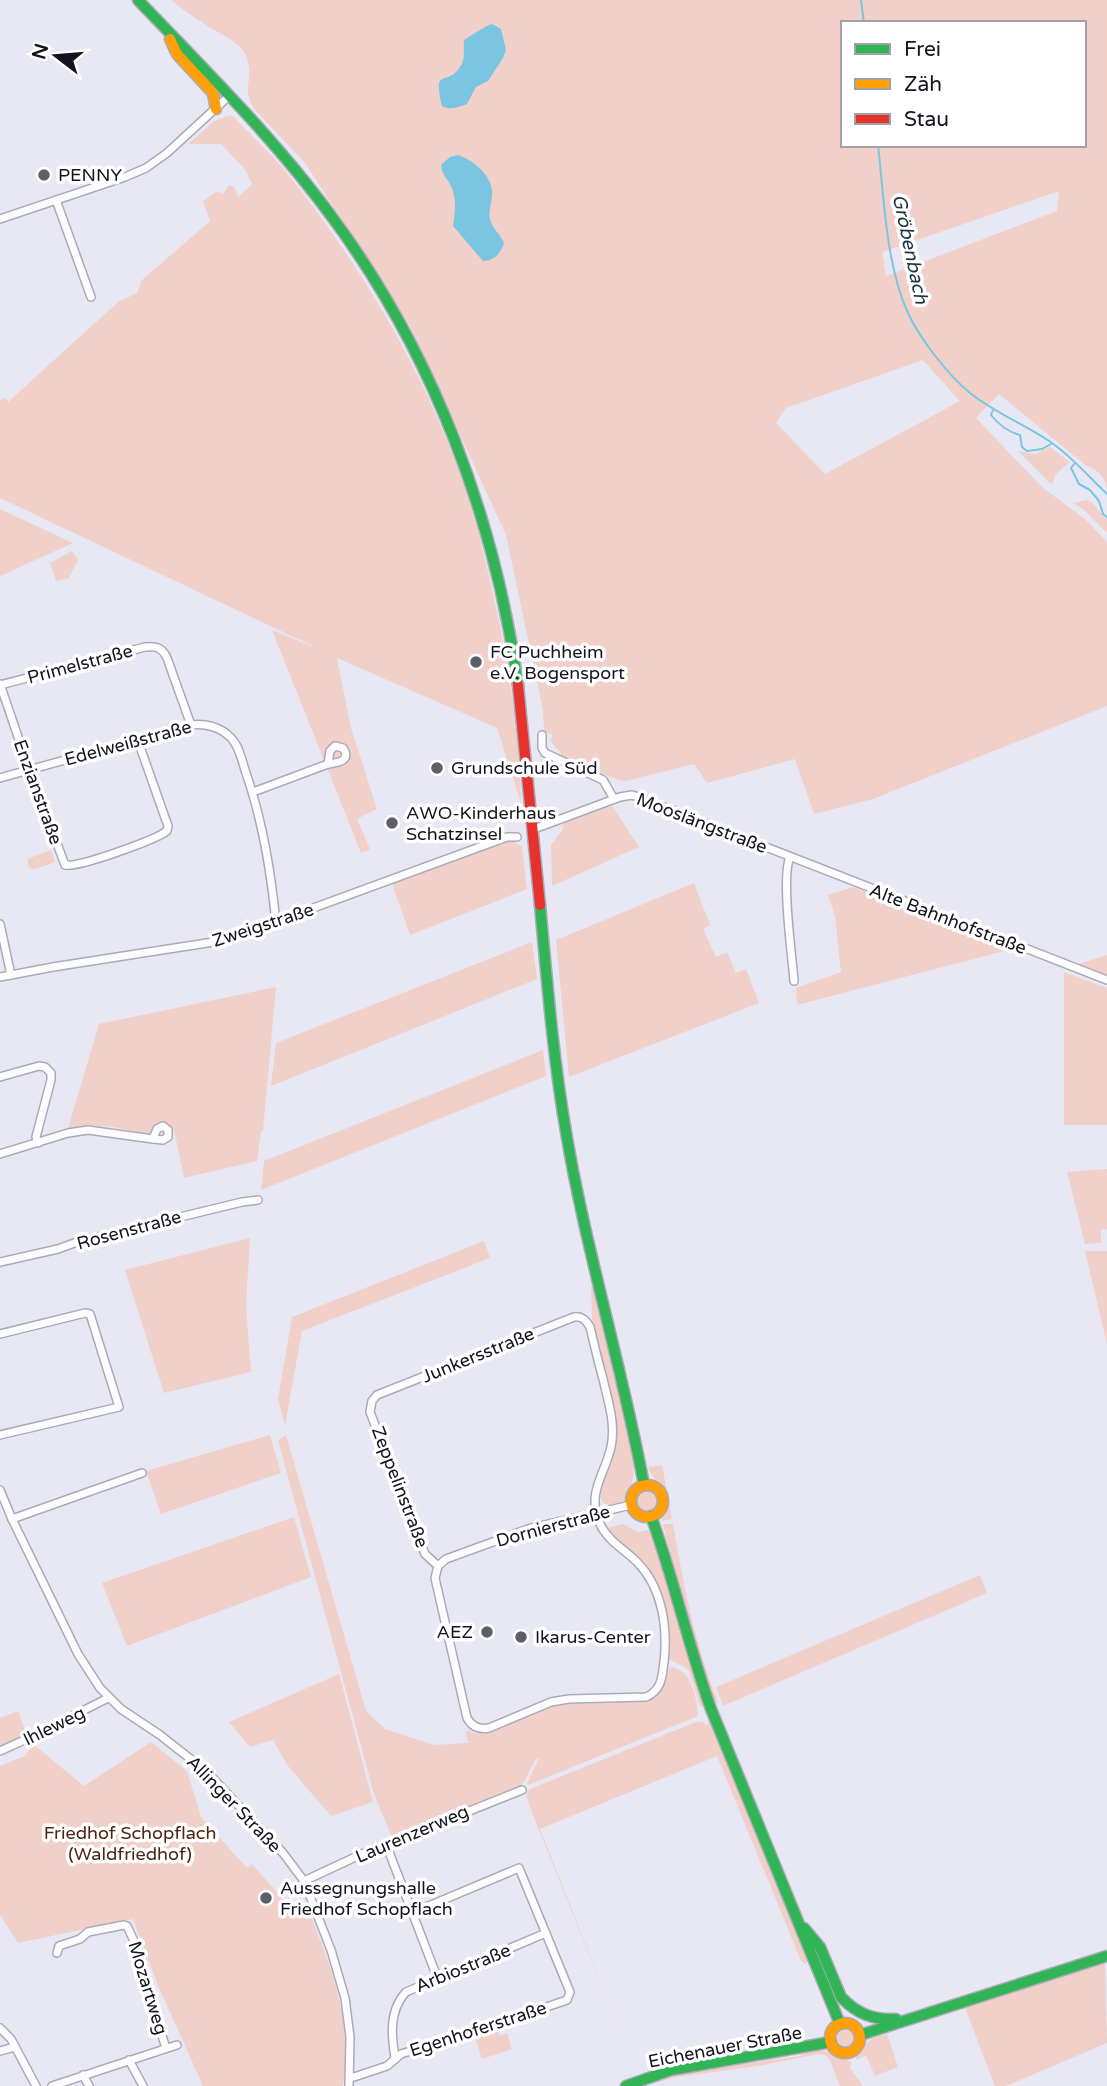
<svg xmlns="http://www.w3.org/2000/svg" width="1107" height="2086" font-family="'Varela Round',sans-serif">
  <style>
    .green { fill: #f0d0c9; fill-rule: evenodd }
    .water { fill: #7ac6e2 }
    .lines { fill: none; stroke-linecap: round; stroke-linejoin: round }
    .stream { stroke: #7ac6e2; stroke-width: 2 }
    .street-casing { stroke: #ababb7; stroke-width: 10 }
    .fast-casing { stroke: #ababb7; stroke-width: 13 }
    .slow-casing { stroke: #ababb7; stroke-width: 13 }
    .jam-casing { stroke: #ababb7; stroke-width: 13 }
    .street { stroke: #fcfcfe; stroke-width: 7 }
    .fast { stroke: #30b455; stroke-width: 10 }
    .slow { stroke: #ff9f0a; stroke-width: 10 }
    .jam { stroke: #e5322d; stroke-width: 10 }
    .poi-dot { fill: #5e5e6b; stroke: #fff; stroke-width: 2.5 }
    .labels { text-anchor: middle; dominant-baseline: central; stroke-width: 7; stroke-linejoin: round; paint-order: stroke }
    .poi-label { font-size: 18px; fill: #141421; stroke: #fff; text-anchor: start }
    .street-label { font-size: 18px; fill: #141421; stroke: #fff }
    .park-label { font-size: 18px; fill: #4c2413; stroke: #fff }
    .water-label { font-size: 19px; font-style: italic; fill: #1d353e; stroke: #fff }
  </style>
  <rect width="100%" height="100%" fill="#e8e8f5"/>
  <g class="green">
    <path d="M171 0H1107V488C1102 473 1100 472 1085 465L999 394 976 418 1043 488 1085 519 1107 542V706L873 799 814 814 795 759 707 783 694 764 626 781 618 780 560 756 561 753 550 741 553 735 544 732 543 710 506 535 410 326 305 163 255 110C241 87 253 84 248 62 244 41 218 34 203 23 192 16 181 8 171 0ZM843 23H1084V145H843ZM1059 191 1057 211 886 276 882 252ZM923 360 960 401 825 474 776 423 786 408Z"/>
    <path d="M227 116H233C252 137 274 156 291 178 361 266 420 366 459 471 474 511 484 553 493 594 509 663 519 732 521 803L497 728 337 658 351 728 377 809 357 819 370 849 361 853 272 630 319 649 0 498V400L6 398 8 402 118 302 137 293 142 280 210 221 203 201 218 191 223 194 229 185 234 187 238 197 252 184 245 169 221 144H188L214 121Z"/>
    <polygon points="1050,447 1070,462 1056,474 1052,485 1018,451 1035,454"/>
    <path d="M1088 500C1096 504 1099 513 1107 519V533L1083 509 1073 503Z"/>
    <polygon points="0,509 73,543 0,576"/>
    <polygon points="72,551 78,560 69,578 56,581 50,563"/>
    <polygon points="605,806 613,807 639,847 552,886 551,845 563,829 562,822"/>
    <polygon points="507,839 522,846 527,889 410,935 390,878"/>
    <polygon points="51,850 55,862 35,869 29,868 27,859"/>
    <polygon points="694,883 710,925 703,929 716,957 727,952 736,973 746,969 759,1003 569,1077 556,940"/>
    <polygon points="853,887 1008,950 797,1005 796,988 841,972 835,916 828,895"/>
    <polygon points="532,942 537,979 271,1086 276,1043"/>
    <polygon points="1107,955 1107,978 1075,965"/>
    <polygon points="1064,972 1107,988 1107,1125 1064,1125"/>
    <path d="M276 987 263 1131H261L257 1161 184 1178 174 1130 166 1124H158L151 1133C138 1134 126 1129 113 1127 98 1125 83 1126 68 1128L99 1024Z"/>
    <polygon points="543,1050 546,1076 261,1190 264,1161"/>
    <polygon points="1107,1169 1107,1229 1101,1230 1101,1243 1085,1244 1067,1172"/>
    <polygon points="250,1238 246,1306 251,1372 164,1393 125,1270"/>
    <polygon points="484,1241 490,1258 302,1331 285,1425 278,1399 292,1317"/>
    <polygon points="1085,1251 1107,1251 1107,1344"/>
    <path d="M594 1283 633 1439C635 1458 638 1517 603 1503L599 1494 603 1476 613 1454 617 1431 607 1378 592 1321 591 1287Z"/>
    <polygon points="270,1435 281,1473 161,1514 146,1471"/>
    <path d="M286 1435 366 1711 385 1729 434 1745 468 1743 466 1733 467 1730 477 1734 485 1733 556 1705 646 1701C665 1694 663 1687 668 1670L672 1667C692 1671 697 1698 698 1716L528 1785 527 1784 539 1758 536 1759 521 1787 392 1837 374 1794 278 1440Z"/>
    <path d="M662 1465 672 1519 662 1521C662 1513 666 1506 665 1498 663 1487 652 1479 648 1467Z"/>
    <circle cx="646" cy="1501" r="11"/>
    <polygon points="294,1517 311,1577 127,1646 102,1583"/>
    <polygon points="623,1524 638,1532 648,1530 657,1545 706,1706 703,1707 700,1705 689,1671 685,1667 668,1659 668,1623 656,1582 646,1566 613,1537 607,1528"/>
    <path d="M663 1524H673C683 1584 695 1645 718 1702L713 1704 679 1590Z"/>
    <polygon points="980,1575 987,1593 723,1706 716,1687"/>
    <polygon points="339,1674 373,1802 331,1816 288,1766 273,1740 250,1747 229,1722"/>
    <polygon points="18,1711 24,1727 24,1735 0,1746 0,1718"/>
    <polygon points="709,1719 807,1957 806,1964 801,1961 717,1756 540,1829 622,2036 529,1805 526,1792 530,1789 696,1722 703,1722 707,1726"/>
    <path d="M151 1742 187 1771 201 1817 247 1868 252 1864 289 1906 305 1902C329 1960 354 2021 343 2086H203L157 1983 133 1919 18 1943 0 1915V1766L25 1756 33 1744 84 1786Z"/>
    <polygon points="1105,1963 1107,2043 1006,2086 995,2086 965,2008"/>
    <circle cx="845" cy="2039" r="12"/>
    <polygon points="497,2030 500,2036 507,2033 512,2049 482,2059 475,2038"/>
    <path d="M887 2034 898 2067 875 2076 866 2055 857 2060 856 2057C866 2042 868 2039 887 2034Z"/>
    <path d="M818 2050C826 2050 846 2058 852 2063L850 2068 863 2086H840L829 2059 825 2055 818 2054 764 2065 677 2077 644 2086 646 2082 684 2072 801 2056V2054Z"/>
  </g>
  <g class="water">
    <path d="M492 24 501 29 506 50 503 58 488 81 476 87 467 104C458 107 450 111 442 106 433 65 446 88 460 67 466 59 463 49 464 40 471 36 485 26 492 24Z"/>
    <path d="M458 155C473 160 490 174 492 190 493 200 488 209 490 219 492 228 500 234 504 243 501 253 494 261 483 261L453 226C455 212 457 199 451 186 447 178 442 175 441 165L450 157Z"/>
  </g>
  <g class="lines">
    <g class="stream">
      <polyline points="861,0 864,23"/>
      <path d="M878 145C884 197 886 266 908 313 920 339 948 375 970 393 995 413 1026 425 1052 443 1072 457 1089 477 1107 494"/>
      <path d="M993 410 991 415C999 425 1008 432 1020 435L1022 447 1027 451 1042 449 1051 444"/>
      <polyline points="1074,464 1071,468 1079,484 1090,490 1099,501 1103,514 1107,517"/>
    </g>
    <defs>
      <g id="street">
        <polyline points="56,200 91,297"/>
        <polyline points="0,219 125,177 146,168 167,153 229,96"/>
        <path d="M0 684 29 769 65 865C78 868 155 840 167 831L168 826 138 741"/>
        <path d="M0 685 145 647C156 646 162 647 167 658L191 725"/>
        <polyline points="542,735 542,748 545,753 603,780 614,799"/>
        <path d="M335 746 343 748C352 761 337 763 328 764L330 751Z"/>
        <path d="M0 778 191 725C205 723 221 727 231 738 240 747 242 762 246 773 263 822 271 871 276 923"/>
        <polyline points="253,792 328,764"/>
        <polyline points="534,829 620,797 632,795 638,797 1107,980"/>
        <path d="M790 857C781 877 792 955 794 981"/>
        <polyline points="0,924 11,975"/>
        <polyline points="0,977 53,967 226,940 507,837 517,837"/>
        <polyline points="0,1077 39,1066 45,1067 51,1073 51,1080 36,1137 38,1143"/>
        <polygon points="163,1126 168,1130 168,1137 163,1140 153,1139 157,1129"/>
        <polyline points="0,1154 68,1133 88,1130 153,1139"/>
        <polyline points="0,1262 58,1249 77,1242 242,1202 258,1200"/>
        <path d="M574 1317C582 1316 586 1320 590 1327 594 1344 598 1361 603 1379 608 1401 616 1424 611 1447 605 1475 586 1492 600 1524 608 1541 624 1549 637 1562 662 1587 668 1627 664 1662 662 1677 662 1690 646 1697L569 1699 551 1702 489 1728C479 1730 472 1727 467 1718L435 1578 438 1566 425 1554 370 1412 372 1401 377 1395Z"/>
        <polyline points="0,1334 85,1313 90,1314 119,1407 0,1435"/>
        <polyline points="0,1490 12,1519 78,1654 100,1688 121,1709 160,1735 207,1772 283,1853 304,1881 331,1950 345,1998 350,2037 349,2086"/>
        <polyline points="12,1519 142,1473"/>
        <polyline points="438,1566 446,1559 531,1528 631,1505"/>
        <polyline points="0,1751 31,1737 108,1698"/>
        <polyline points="386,1844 437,1977"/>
        <polyline points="304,1881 364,1853 522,1790"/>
        <polyline points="57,1953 59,1946 80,1939 88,1932 124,1925 127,1926 141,1956 146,1987 166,2048"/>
        <polyline points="0,2028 11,2039 36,2086"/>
        <polyline points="0,2051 15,2047"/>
        <path d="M395 2059C395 2053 393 2048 393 2042 391 2024 394 2005 406 1992L546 1933"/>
        <polyline points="129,2060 143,2086"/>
        <polyline points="83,2075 89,2086"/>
        <polyline points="350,2077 354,2077 387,2066 401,2054 491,2026 567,2000 570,1992 519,1868 412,1913"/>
        <polyline points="52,2086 177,2045"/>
      </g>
      <g id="fast">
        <path d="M138 0C205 70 275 139 332 217 433 353 495 518 518 685"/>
        <path d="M540 905C547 980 553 1057 566 1132 586 1251 622 1366 644 1485"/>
        <path d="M651 1516C674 1579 688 1645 711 1709L840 2024"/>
        <path d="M804 1928 820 1947 841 1997C857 2014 873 2020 896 2019"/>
        <polyline points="860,2035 1107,1956"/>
        <polyline points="626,2086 671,2070 831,2042"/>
      </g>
      <g id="slow">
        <polyline points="170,39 177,54 213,93 216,109"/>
        <circle cx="647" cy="1501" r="16"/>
        <circle cx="845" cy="2038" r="15"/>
      </g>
      <polyline id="jam" points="518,685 540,905"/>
    </defs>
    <use href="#street" class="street-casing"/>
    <use href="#fast" class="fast-casing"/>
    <use href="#slow" class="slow-casing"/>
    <use href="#jam" class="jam-casing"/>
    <use href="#street" class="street"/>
    <use href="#fast" class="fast"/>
    <use href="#slow" class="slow"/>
    <use href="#jam" class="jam"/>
  </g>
  <g class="poi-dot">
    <circle cx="44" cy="175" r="7"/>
    <circle cx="476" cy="662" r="7"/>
    <circle cx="437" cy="768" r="7"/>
    <circle cx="392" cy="823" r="7"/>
    <circle cx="487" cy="1632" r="7"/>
    <circle cx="521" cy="1637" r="7"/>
    <circle cx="266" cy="1898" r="7"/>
  </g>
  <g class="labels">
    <g class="poi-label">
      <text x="58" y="175">PENNY</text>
      <text x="490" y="652">FC Puchheim<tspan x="490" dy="21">e.V. Bogensport</tspan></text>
      <text x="451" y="768">Grundschule Süd</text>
      <text x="406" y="813">AWO-Kinderhaus<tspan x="406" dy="21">Schatzinsel</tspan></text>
      <text x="473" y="1632" text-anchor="end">AEZ</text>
      <text x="535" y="1637">Ikarus-Center</text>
      <text x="280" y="1888">Aussegnungshalle<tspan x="280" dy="21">Friedhof Schopflach</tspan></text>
    </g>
    <g class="street-label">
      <text transform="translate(80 664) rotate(-15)">Primelstraße</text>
      <text transform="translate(128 743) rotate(-15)">Edelweißstraße</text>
      <text transform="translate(38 792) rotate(70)">Enzianstraße</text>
      <text transform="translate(702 823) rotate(21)">Mooslängstraße</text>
      <text transform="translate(948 919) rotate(21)">Alte Bahnhofstraße</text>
      <text transform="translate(263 925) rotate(-18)">Zweigstraße</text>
      <text transform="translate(129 1230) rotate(-15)">Rosenstraße</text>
      <text transform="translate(478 1355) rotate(-22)">Junkersstraße</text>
      <text transform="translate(400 1487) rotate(69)">Zeppelinstraße</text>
      <text transform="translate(553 1526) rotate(-15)">Dornierstraße</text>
      <text transform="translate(54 1726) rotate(-26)">Ihleweg</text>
      <text transform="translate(234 1804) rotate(46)">Allinger Straße</text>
      <text transform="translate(412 1834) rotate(-23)">Laurenzerweg</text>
      <text transform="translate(463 1968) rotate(-22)">Arbiostraße</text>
      <text transform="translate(148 1988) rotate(73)">Mozartweg</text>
      <text transform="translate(478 2029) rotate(-18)">Egenhoferstraße</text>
      <text transform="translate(725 2047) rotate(-11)">Eichenauer Straße</text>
    </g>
    <g class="park-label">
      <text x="130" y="1833">Friedhof Schopflach<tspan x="130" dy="21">(Waldfriedhof)</tspan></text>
    </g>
    <g class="water-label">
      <text transform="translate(910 249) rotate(78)">Gröbenbach</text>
    </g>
  </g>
  <rect x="841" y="21" width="245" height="126" fill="#ffffff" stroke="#a1a1a6" stroke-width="2"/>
  <rect x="855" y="44" width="35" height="10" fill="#30b455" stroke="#a1a1a6" stroke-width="2"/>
  <text x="904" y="56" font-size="21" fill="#141421">Frei</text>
  <rect x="855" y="79" width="35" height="10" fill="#ff9f0a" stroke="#a1a1a6" stroke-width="2"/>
  <text x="904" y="91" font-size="21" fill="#141421">Zäh</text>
  <rect x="855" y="114" width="35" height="10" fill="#e5322d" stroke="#a1a1a6" stroke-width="2"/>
  <text x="904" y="126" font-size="21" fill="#141421">Stau</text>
  <g transform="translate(56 56) rotate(286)" stroke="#ffffff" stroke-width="5" paint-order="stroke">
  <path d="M0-5L12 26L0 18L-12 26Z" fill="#141421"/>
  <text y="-10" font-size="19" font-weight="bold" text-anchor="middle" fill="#141421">N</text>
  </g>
</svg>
